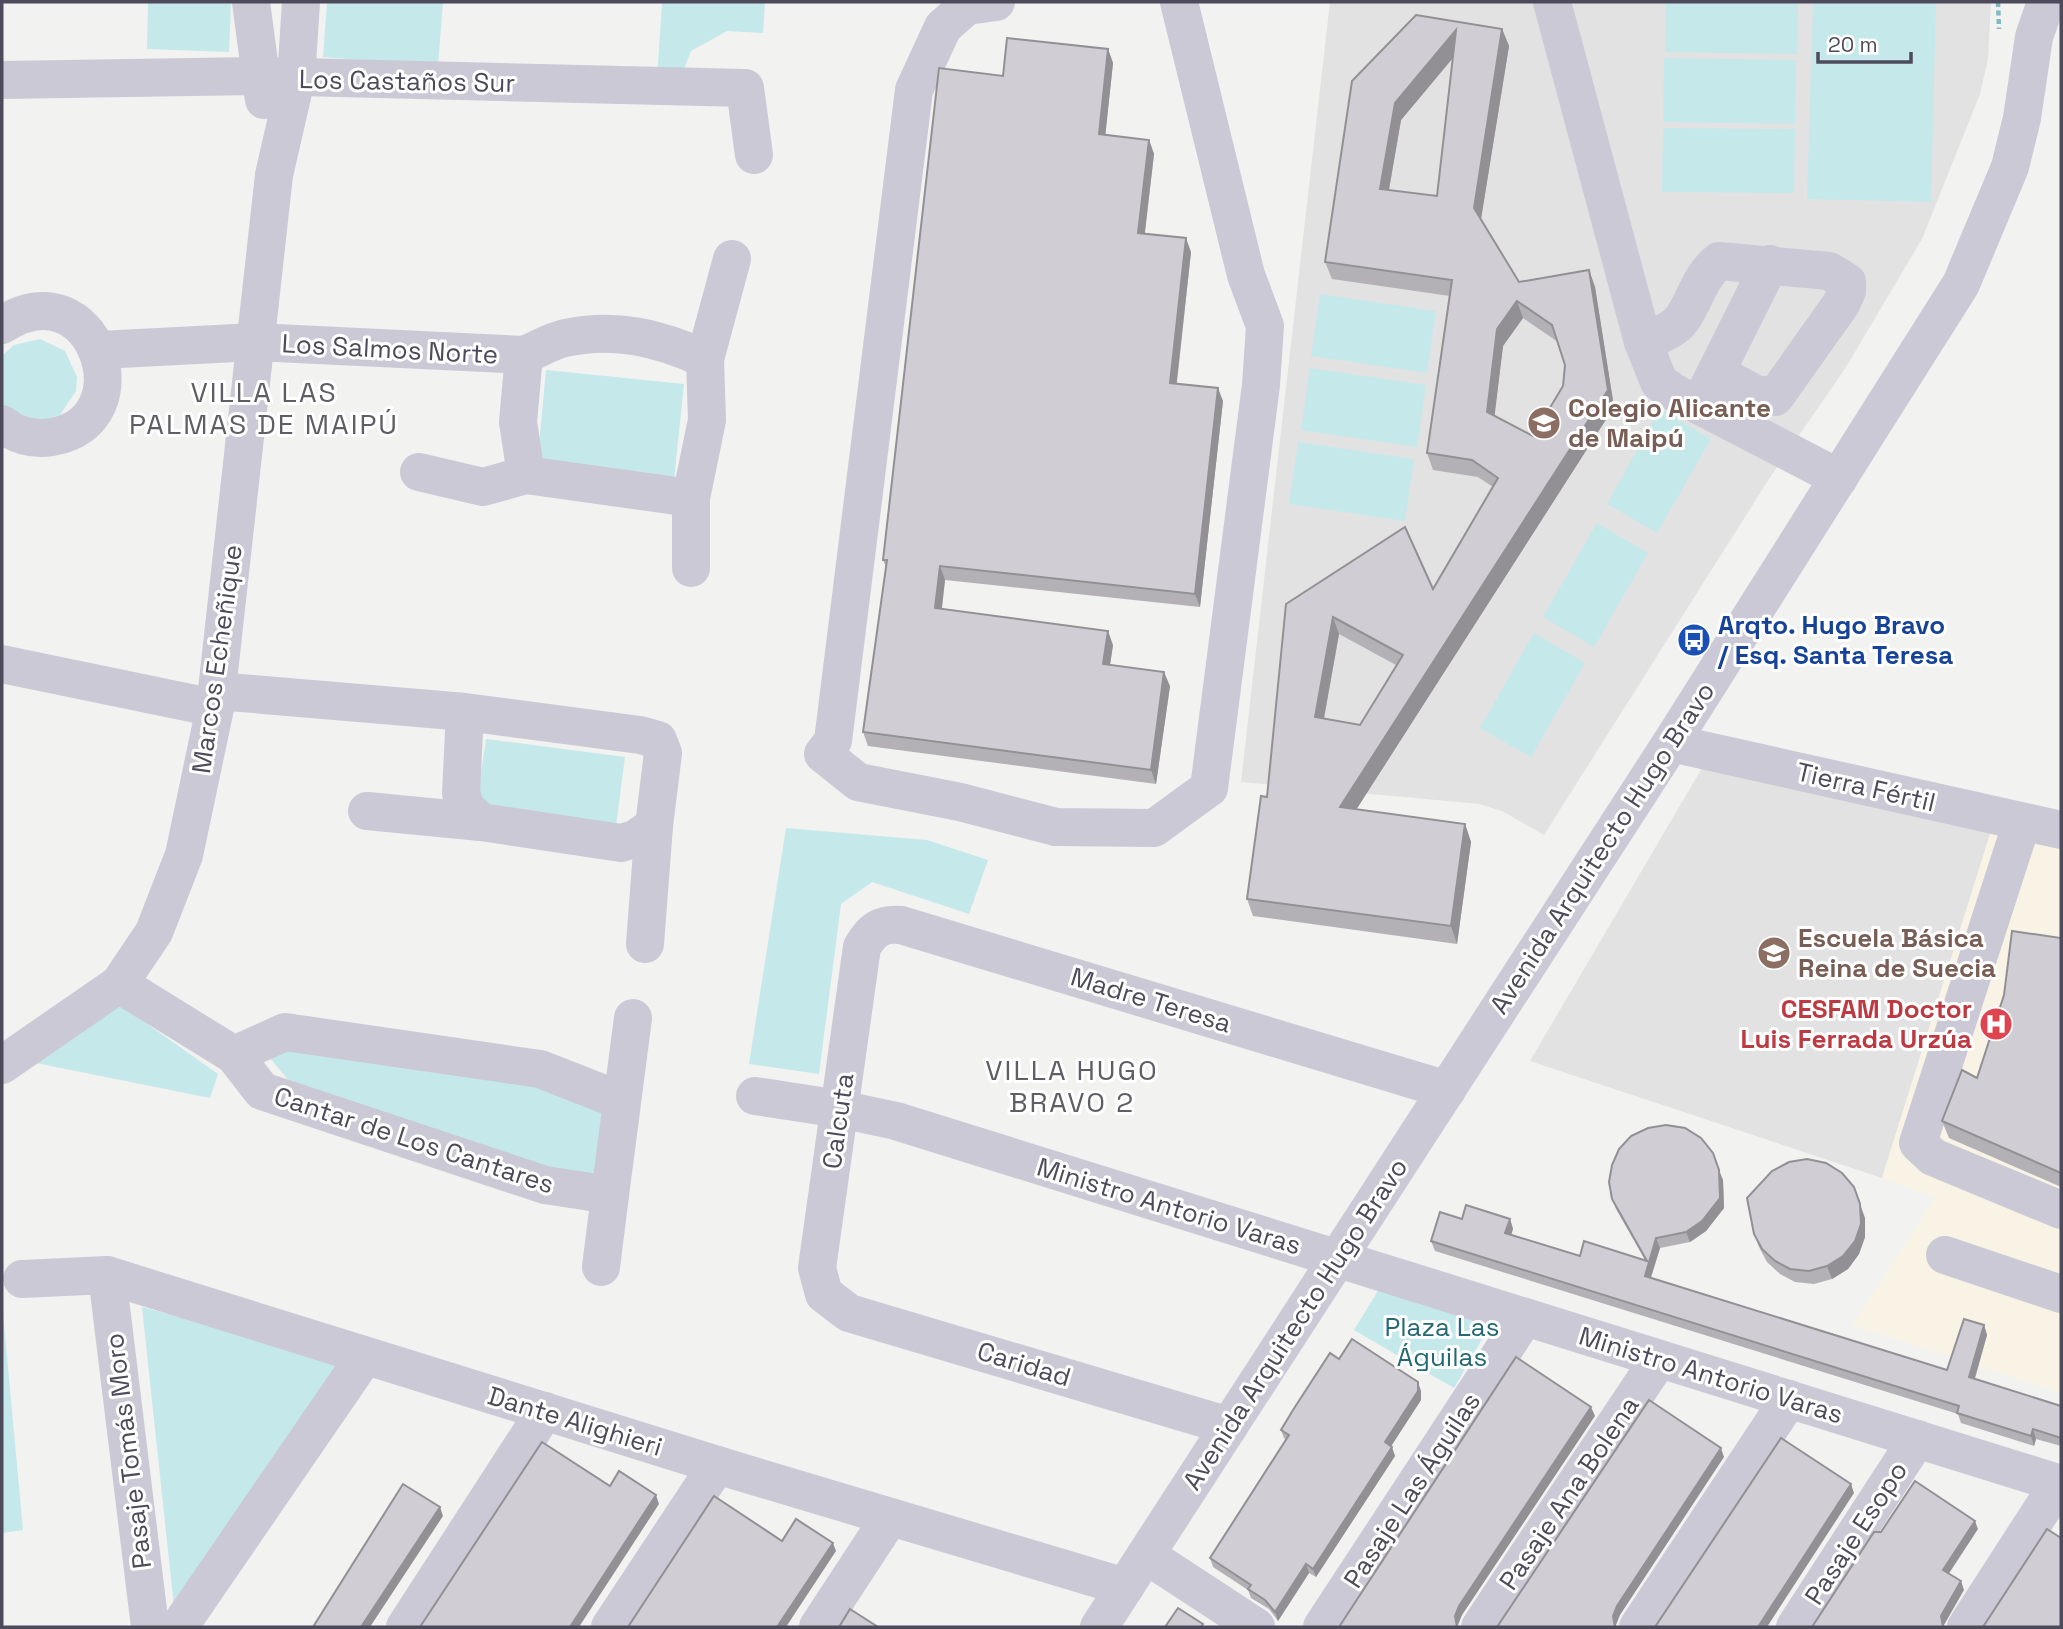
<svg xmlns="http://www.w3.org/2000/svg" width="2063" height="1629" font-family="'Space Grotesk',sans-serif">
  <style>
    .education { fill: #e3e2e2 }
    .medical { fill: #f8f3e5 }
    .green { fill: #c5e8ea }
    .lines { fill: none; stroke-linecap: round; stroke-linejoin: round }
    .path { stroke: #81b9c4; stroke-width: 4.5; stroke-dasharray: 5 3.5; stroke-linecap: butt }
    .minor { stroke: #cac9d5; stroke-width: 38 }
    .wall { fill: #b3b1b6; fill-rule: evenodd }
    .shaded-wall { fill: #929094 }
    .building { fill: #d0ced4; stroke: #929094; stroke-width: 2; fill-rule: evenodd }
    .labels { text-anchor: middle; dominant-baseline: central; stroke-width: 6; stroke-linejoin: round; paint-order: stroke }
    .street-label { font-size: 26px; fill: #4d4b5b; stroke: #fff }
    .education-label { font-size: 26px; font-weight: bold; fill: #785e54; stroke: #fff; text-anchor: start }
    .transit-label { font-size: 26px; font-weight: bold; fill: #164399; stroke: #fff; text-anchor: start }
    .health-label { font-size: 26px; font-weight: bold; fill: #be3a42; stroke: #fff; text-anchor: end }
    .park-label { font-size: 26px; fill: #246874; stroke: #fff }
    .neighbourhood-label { font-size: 28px; letter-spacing: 2px; fill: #5f5e64; stroke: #fff }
  </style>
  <rect width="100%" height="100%" fill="#f2f2f1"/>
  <g class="education">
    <polygon points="1330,2 1991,2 1988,59 1980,94 1922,239 1846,367 1769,479 1544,835 1504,812 1480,804 1241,782"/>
    <polygon points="1702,768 1992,828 1882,1178 1530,1061"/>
  </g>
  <polygon class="medical" points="1992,828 2061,844 2061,1393 1852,1325 1935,1198 1882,1178"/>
  <g class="green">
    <polygon points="148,2 231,2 229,52 147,49"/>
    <polygon points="327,2 443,2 438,66 323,57"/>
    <polygon points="662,2 765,2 763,33 727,31 691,51 679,82 657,80"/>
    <polygon points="1666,2 1798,2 1797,54 1665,52"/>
    <polygon points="1813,2 1936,2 1931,202 1807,199"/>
    <polygon points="1664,58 1796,60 1795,124 1663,122"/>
    <polygon points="1663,128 1795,129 1794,193 1662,192"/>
    <polygon points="1320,294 1436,311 1427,373 1311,356"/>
    <polygon points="40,339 65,351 77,377 76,391 60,415 34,423 2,407 2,356 14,345"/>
    <polygon points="1310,368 1426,385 1417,447 1301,430"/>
    <polygon points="546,370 684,384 674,480 537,467"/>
    <polygon points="1660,409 1711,439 1657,533 1607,504"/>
    <polygon points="1298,442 1414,459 1405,521 1289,504"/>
    <polygon points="1597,523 1648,553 1594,647 1543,617"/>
    <polygon points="1534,633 1585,663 1531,757 1480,728"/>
    <polygon points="486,739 625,757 616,826 476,808"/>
    <polygon points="786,828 927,840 988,860 969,914 872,882 841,904 819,1074 749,1064"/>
    <polygon points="116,1002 218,1074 210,1098 36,1063"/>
    <polygon points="291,1044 533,1080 607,1108 598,1175 550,1172 288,1080 270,1058"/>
    <polygon points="1379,1289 1492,1322 1454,1388 1354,1330"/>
    <polygon points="2,1303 23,1530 2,1533"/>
    <polygon points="142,1307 340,1359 175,1616"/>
  </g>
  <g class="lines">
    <polyline class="path" points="1998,2 1999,29"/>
    <g class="minor">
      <polyline points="251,2 264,100"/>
      <polyline points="996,2 967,6 943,27 914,90 833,741 823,754 858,782 960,802 1056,827 1154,828 1209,788 1261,385 1265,326 1246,275 1179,2"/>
      <polyline points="1552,2 1643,342 1659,382 1673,392 1839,478"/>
      <polyline points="2,80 260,76 745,88 754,155"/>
      <path d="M2 325C94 264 148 421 52 437 33 440 17 436 2 424"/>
      <path d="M1643 342C1657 336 1673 331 1682 319 1696 299 1699 277 1719 261L1829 271 1847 282V291L1841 304 1775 397 1756 394 1716 373"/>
      <path d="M100 350 255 342 524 355C537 350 551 341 565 338 615 327 660 338 705 359L707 420 691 498 526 475 518 422 524 355"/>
      <polyline points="705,359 732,259"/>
      <polyline points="1704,396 1770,264"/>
      <polyline points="419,472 483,487 526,475"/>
      <polyline points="691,498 691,568"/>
      <polyline points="2,664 215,708"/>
      <polyline points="217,691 465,712 640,735 658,740 663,753 654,826 635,839 621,843 481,822 466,808 461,793 465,712"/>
      <polyline points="1671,743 2061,830"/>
      <polyline points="367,811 481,822"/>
      <polyline points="2022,822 1918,1143 1933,1157 2061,1210"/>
      <polyline points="645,944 654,826"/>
      <polyline points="119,984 234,1055"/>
      <polyline points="2,1065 119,984 154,932 184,855 215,708 274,175 296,79 301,2"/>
      <polyline points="755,1096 840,1109 896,1121 2061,1484"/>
      <polyline points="622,1101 540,1069 285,1032 234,1055 262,1091 545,1185 610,1195 633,1018"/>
      <polyline points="1945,1255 2061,1294"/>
      <polyline points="601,1267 610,1195"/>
      <polyline points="107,1275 150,1627"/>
      <polyline points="22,1279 107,1275 717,1465 1125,1587"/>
      <path d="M1229 1426 849 1313 824 1294 817 1268 862 947C872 930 881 923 901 925L1447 1090"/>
      <polyline points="1146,1555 1256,1627"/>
      <polyline points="179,1627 365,1356"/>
      <polyline points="405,1627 545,1411"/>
      <polyline points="610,1627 717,1465"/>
      <polyline points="818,1627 890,1517"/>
      <polyline points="1099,1627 1671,743 1961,284 2010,167 2022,118 2034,37 2046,2"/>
      <polyline points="1322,1627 1525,1317"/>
      <polyline points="1480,1627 1659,1359"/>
      <polyline points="1638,1627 1789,1399"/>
      <polyline points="1795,1627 1917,1439"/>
      <polyline points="1966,1627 2059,1483"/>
    </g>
  </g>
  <g class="wall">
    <path d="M1416 15 1502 29 1509 46 1481 219 1519 282 1589 270 1595 287 1614 407 1356 810 1465 824 1471 842 1457 944 1253 916 1247 899 1261 796 1267 797 1286 604 1405 527 1433 589 1493 487 1478 477 1433 470 1427 453 1450 296 1332 279 1325 262 1352 81ZM1453 58 1437 196 1389 190 1401 120ZM1523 318 1558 342 1565 365 1563 386 1533 436 1494 416 1503 346ZM1339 634 1396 665 1360 725 1324 719Z"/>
    <polygon points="1108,49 1113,63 1105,135 1149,140 1154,154 1145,233 1191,252 1177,383 1223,401 1200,607 945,580 942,609 1113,645 1110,665 1170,686 1156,784 868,746 863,732 886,567 883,560 1003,76"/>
    <polygon points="2061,938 2061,1187 1949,1138 1942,1121 1977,1078"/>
    <polygon points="1723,1180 1724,1208 1706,1231 1690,1242 1660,1248 1651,1278 1947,1370 1984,1325 1987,1335 1975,1379 2061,1406 2061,1446 2036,1439 2034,1446 1961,1423 1958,1414 1435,1251 1431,1241 1462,1219 1510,1219 1513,1229 1511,1234 1580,1256 1645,1260 1616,1209 1612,1199"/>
    <polygon points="1865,1218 1865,1237 1859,1254 1848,1269 1832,1279 1814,1284 1795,1282 1780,1274 1767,1262 1759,1247 1754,1234"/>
    <polygon points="1421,1391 1421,1400 1391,1446 1395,1456 1316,1577 1309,1573 1278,1621 1269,1609 1251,1598 1248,1590 1213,1567 1210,1558 1286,1440 1284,1438 1281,1430"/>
  </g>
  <g class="shaded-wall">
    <polygon points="1502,29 1509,46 1480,225 1474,208"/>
    <polygon points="1456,30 1462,47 1401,120 1386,206 1380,189 1395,103"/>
    <polygon points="1108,49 1113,63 1104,148 1099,134"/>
    <polygon points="1149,140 1154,154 1143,247 1138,233"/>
    <polygon points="1186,238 1191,252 1175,396 1170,383"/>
    <polygon points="1589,270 1595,287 1614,407 1347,824 1340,807 1608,390"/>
    <polygon points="1517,301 1523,318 1503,346 1493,429 1487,412 1497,329"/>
    <polygon points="1218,388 1223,401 1200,607 1195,594"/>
    <polygon points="940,566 945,580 940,622 935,608"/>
    <polygon points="1333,617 1339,634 1321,734 1315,717"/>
    <polygon points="1108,631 1113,645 1108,678 1103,664"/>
    <polygon points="1164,672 1170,686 1156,784 1151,770"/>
    <polygon points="1465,824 1471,842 1457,944 1451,926"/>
    <polygon points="1719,1170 1723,1180 1724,1208 1706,1231 1690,1242 1686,1232"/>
    <polygon points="1860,1204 1865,1218 1865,1237 1859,1254 1848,1269 1832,1279 1827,1266"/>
    <polygon points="1510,1219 1513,1229 1509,1242 1505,1233"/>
    <polygon points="1656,1238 1660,1248 1648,1286 1645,1276"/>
    <polygon points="1984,1325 1987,1335 1972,1387 1969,1377"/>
    <polygon points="1418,1382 1421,1391 1421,1400 1388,1451 1385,1442"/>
    <polygon points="1591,1407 1595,1416 1462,1615 1458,1625 1459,1627 1457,1627 1455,1616 1459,1606"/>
    <polygon points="2033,1429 2036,1439 2034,1446 2031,1436"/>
    <polygon points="1392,1447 1395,1456 1316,1577 1313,1569"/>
    <polygon points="1721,1448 1724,1457 1620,1615 1616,1625 1617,1627 1615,1627 1613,1616 1617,1606"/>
    <polygon points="1851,1484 1854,1493 1767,1627 1758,1627"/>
    <polygon points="656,1495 659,1504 579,1627 570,1627"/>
    <polygon points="440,1507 443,1516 370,1627 361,1627"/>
    <polygon points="1975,1521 1978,1529 1946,1578 1943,1570"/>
    <polygon points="833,1543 836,1551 786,1627 777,1627"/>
    <polygon points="1306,1564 1309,1573 1278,1621 1275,1612"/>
    <polygon points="1961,1581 1964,1590 1944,1625 1945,1627 1943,1627 1941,1616"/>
  </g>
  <g class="building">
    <path d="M1416 15 1502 29 1474 208 1519 282 1589 270 1608 390 1340 807 1465 824 1451 926 1247 899 1261 796 1267 797 1286 604 1405 527 1433 589 1498 478 1472 460 1427 453 1452 280 1325 262 1352 81ZM1456 30 1437 196 1380 189 1395 103ZM1517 301 1552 325 1565 365 1563 386 1533 436 1487 412 1497 329ZM1333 617 1403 655 1360 725 1315 717Z"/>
    <polygon points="1007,38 1108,49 1099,134 1149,140 1138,233 1186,238 1170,383 1218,388 1195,594 940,566 935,608 1108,631 1103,664 1164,672 1151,770 863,732 887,560 883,560 939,68 1003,76"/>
    <polygon points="2012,931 2061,938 2061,1173 1942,1121 1962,1070 1977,1078 2004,995"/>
    <polygon points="1666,1125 1685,1128 1701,1138 1713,1153 1719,1170 1720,1198 1702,1221 1686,1232 1656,1238 1645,1276 1947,1370 1964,1319 1984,1325 1969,1377 2061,1406 2061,1438 2033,1429 2031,1436 1957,1413 1959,1406 1431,1241 1440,1212 1462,1219 1466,1205 1510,1219 1505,1233 1580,1256 1584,1241 1647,1261 1612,1199 1609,1182 1612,1165 1619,1149 1631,1136 1648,1128"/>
    <polygon points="1807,1159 1826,1163 1842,1173 1854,1187 1860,1204 1861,1224 1855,1241 1843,1256 1827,1266 1809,1271 1790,1269 1775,1261 1762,1249 1754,1234 1747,1198 1772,1171 1789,1162"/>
    <polygon points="1352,1339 1418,1382 1418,1391 1385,1442 1392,1447 1313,1569 1306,1564 1275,1612 1265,1600 1248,1589 1251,1585 1210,1558 1289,1435 1281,1430 1293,1410 1330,1353 1339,1359"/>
    <polygon points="1516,1357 1591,1407 1459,1606 1455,1616 1457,1627 1339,1627"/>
    <polygon points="1649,1400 1721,1448 1617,1606 1613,1616 1615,1627 1497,1627"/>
    <polygon points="1781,1438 1851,1484 1758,1627 1655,1627"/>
    <polygon points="542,1442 610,1486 619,1471 656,1495 570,1627 420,1627"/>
    <polygon points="1915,1481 1975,1521 1943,1570 1961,1581 1941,1616 1943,1627 1812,1627 1874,1532 1881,1532"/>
    <polygon points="403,1484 440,1507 361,1627 313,1627"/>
    <polygon points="714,1496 782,1541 796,1519 833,1543 777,1627 628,1627"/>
    <polygon points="2047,1529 2061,1538 2061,1627 1983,1627"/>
    <polygon points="1178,1608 1203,1624 1201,1627 1165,1627"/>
    <polygon points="850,1609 878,1627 839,1627"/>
  </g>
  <defs>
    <symbol id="school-disc" viewBox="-11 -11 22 22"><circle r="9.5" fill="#8d6e63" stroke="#fff"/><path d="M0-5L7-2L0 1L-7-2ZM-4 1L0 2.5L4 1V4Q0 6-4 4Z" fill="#fff"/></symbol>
    <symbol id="bus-disc" viewBox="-11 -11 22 22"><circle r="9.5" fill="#1a4fb4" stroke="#fff"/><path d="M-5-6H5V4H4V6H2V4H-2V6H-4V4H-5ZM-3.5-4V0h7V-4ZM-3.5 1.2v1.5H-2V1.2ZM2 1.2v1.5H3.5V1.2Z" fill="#fff"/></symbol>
    <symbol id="hospital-disc" viewBox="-11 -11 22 22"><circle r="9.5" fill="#e0444e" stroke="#fff"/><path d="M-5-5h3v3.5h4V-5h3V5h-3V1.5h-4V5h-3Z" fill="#fff"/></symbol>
  </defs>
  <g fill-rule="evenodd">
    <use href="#school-disc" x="1525" y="404" width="38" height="38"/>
    <use href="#bus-disc" x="1675" y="621" width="38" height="38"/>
    <use href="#school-disc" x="1755" y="934" width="38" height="38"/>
    <use href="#hospital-disc" x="1977" y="1005" width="38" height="38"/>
  </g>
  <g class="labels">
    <g class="street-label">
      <text transform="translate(407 81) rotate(1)">Los Castaños Sur</text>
      <text transform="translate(390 349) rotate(3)">Los Salmos Norte</text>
      <text transform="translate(217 659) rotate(-82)">Marcos Echeñique</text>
      <text transform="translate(1866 787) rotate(13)">Tierra Fértil</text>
      <text transform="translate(1602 848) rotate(-57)">Avenida Arquitecto Hugo Bravo</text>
      <text transform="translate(1151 1000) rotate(17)">Madre Teresa</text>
      <text transform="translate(838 1121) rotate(-82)">Calcuta</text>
      <text transform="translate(414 1140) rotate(18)">Cantar de Los Cantares</text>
      <text transform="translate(1169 1206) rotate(17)">Ministro Antorio Varas</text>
      <text transform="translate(1295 1324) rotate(-57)">Avenida Arquitecto Hugo Bravo</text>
      <text transform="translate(1024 1364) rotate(17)">Caridad</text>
      <text transform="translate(1711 1375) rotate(17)">Ministro Antorio Varas</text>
      <text transform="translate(575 1421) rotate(17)">Dante Alighieri</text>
      <text transform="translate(128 1451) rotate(-97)">Pasaje Tomás Moro</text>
      <text transform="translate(1412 1490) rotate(-57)">Pasaje Las Águilas</text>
      <text transform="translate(1569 1493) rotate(-56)">Pasaje Ana Bolena</text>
      <text transform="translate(1856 1533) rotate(-57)">Pasaje Esopo</text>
    </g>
    <g class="education-label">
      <text x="1568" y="408">Colegio Alicante<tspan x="1568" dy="30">de Maipú</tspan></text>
      <text x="1798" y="938">Escuela Básica<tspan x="1798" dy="30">Reina de Suecia</tspan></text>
    </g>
    <g class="transit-label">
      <text x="1718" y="625">Arqto. Hugo Bravo<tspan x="1718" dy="30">/ Esq. Santa Teresa</tspan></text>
    </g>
    <g class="health-label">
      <text x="1972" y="1009">CESFAM Doctor<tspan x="1972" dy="30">Luis Ferrada Urzúa</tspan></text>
    </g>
    <g class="park-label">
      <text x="1442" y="1327">Plaza Las<tspan x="1442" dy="30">Águilas</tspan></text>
    </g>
    <g class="neighbourhood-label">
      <text x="264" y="392">VILLA LAS<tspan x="264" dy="32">PALMAS DE MAIPÚ</tspan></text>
      <text x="1072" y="1070">VILLA HUGO<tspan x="1072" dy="32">BRAVO 2</tspan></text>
    </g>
  </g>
  <rect width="2063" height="1629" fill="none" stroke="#4d4b5b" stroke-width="7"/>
  <path d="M1818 52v10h93v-10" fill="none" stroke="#4d4b5b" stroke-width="3.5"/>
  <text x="1828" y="52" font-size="21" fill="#4d4b5b" stroke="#ffffff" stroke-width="5" paint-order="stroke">20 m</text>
</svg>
